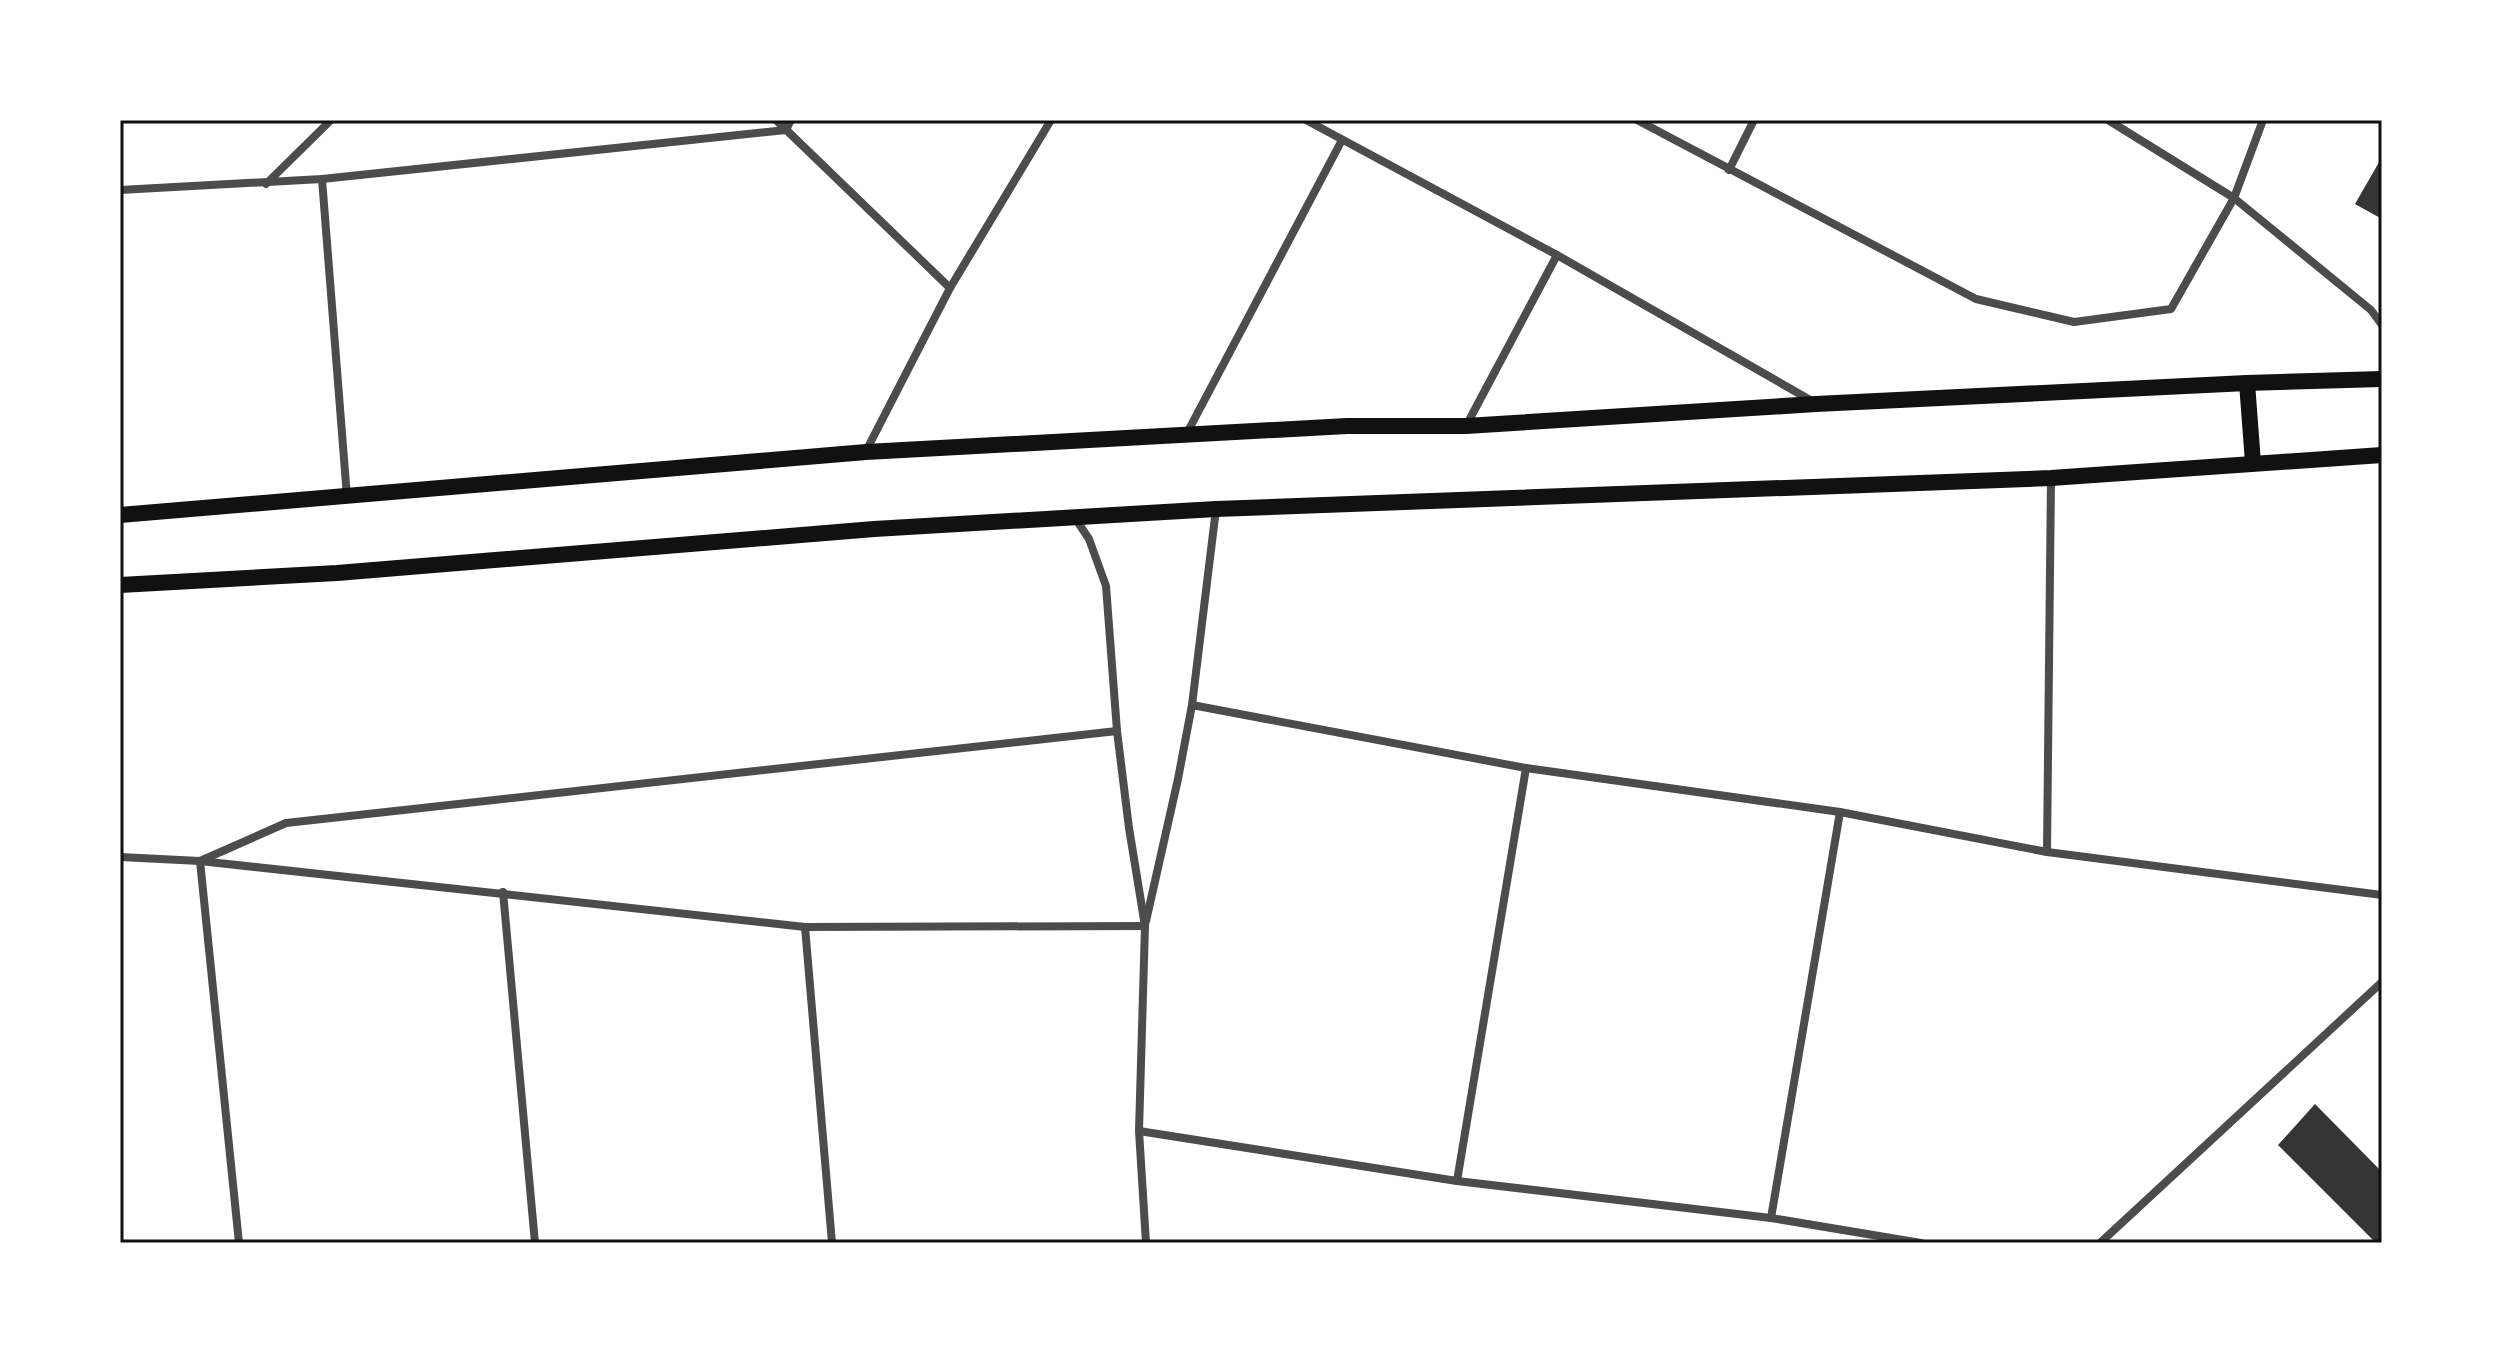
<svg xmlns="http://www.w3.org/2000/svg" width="2502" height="1363" font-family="Lora,serif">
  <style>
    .building { fill: #353535 }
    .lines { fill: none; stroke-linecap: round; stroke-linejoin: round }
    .minor { stroke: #4c4c4c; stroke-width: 8 }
    .secondary { stroke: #111; stroke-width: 16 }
    .neatline { fill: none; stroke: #111; stroke-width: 3 }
  </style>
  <rect width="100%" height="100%" fill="#fff"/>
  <g class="building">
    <polygon points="2382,157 2382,219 2355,204"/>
    <polygon points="2315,1104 2382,1172 2382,1243 2376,1243 2278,1145"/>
  </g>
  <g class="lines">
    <g class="minor">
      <polyline points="776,120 950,288"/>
      <polyline points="1306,120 1557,255 1812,401"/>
      <polyline points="1637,120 1976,299 2074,322 2171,309 2234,198 2263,120"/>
      <polyline points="2108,120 2234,198 2371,310 2382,325"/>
      <polyline points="1729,170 1754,120"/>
      <polyline points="322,179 347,497"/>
      <polyline points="266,184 331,120"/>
      <polyline points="120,190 322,179 786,130 791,120"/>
      <polyline points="1466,426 1557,255"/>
      <polyline points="1187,433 1342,140"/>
      <polyline points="866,451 950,288 1051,120"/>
      <polyline points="1075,518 1089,539 1106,586 1117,731 1129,828 1145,926 1139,1131 1146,1243"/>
      <polyline points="1192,705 1526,768 1840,812 2047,852 2382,895"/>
      <polyline points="2047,852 2051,478"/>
      <polyline points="120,857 200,861 805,927 1145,926"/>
      <polyline points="503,892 535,1243"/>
      <polyline points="1146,921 1178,779 1192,705 1216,509"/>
      <polyline points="805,927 832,1243"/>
      <polyline points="1139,1131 1457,1181 1771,1218 1921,1243"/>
      <polyline points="1457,1181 1526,768"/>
      <polyline points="1771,1218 1840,812"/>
      <polyline points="239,1243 200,861 286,823 1117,731"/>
      <polyline points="2100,1243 2382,982"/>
    </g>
    <g class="secondary">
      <polyline points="2247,383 2253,463"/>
      <polyline points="120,515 866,452 1347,426 1466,426 1816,404 2247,383 2382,379"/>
      <polyline points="120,585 337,573 874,529 1216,509 2051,478 2382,455"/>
    </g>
  </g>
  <rect width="2502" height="1363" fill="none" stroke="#ffffff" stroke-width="244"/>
  <rect x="122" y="122" width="2258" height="1119" class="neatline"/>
</svg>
